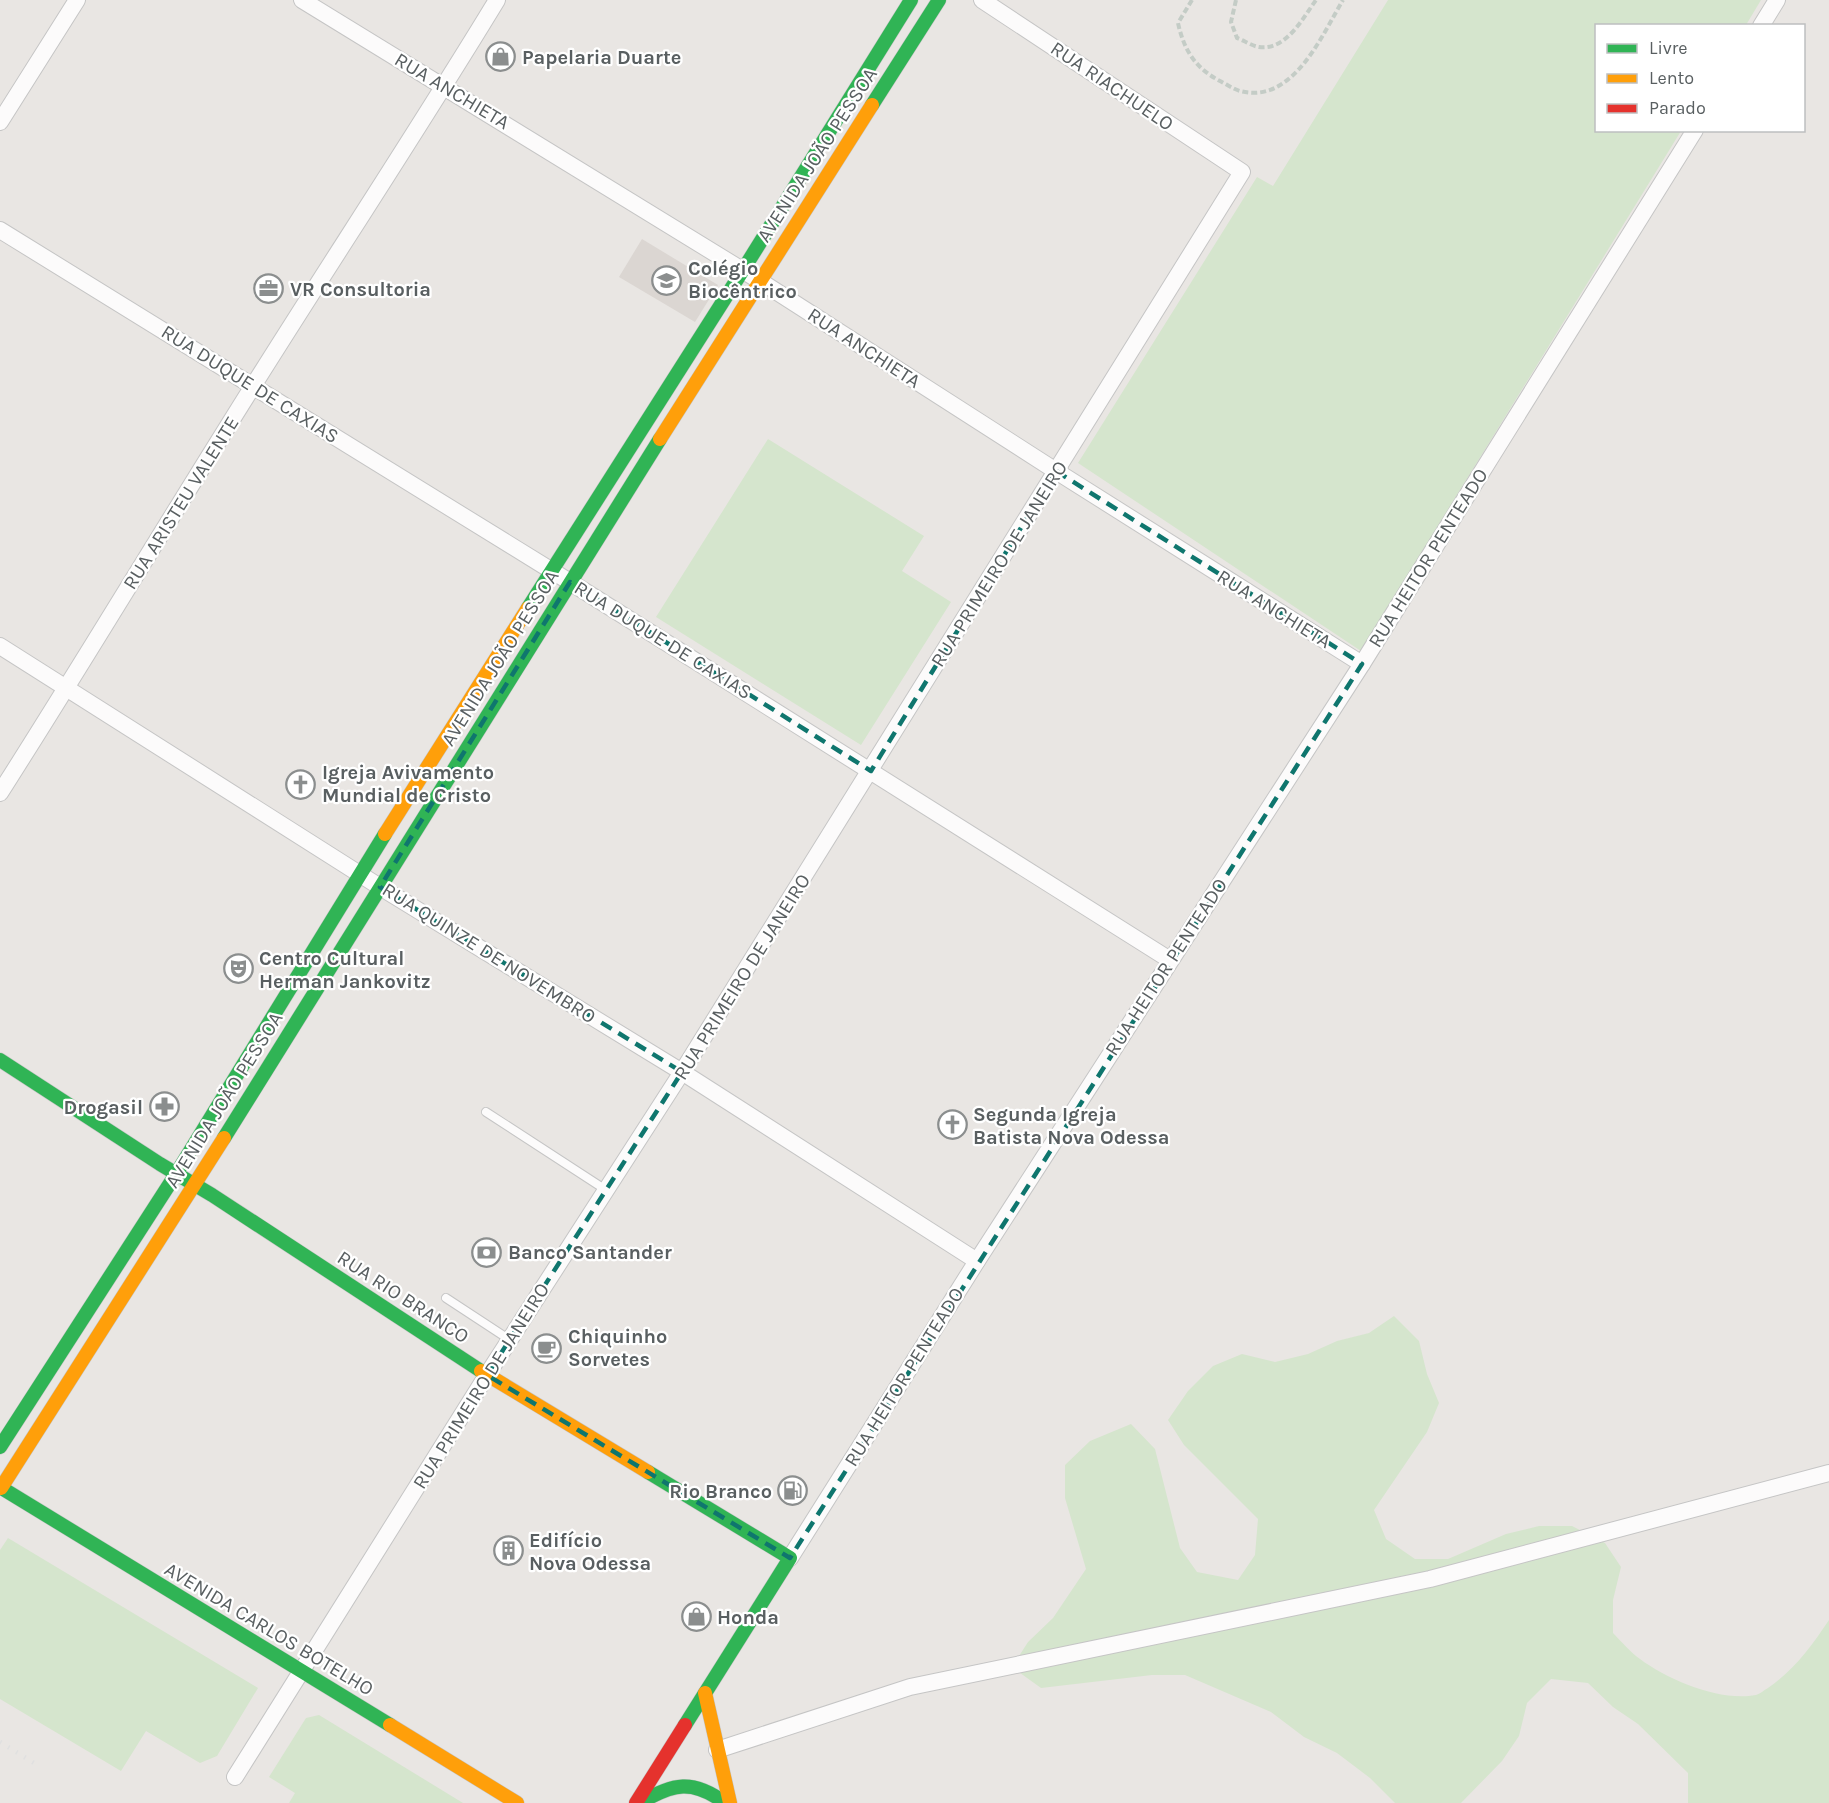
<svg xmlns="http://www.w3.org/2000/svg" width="1829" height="1803" font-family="Karla,sans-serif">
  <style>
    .education { fill: #dbd6d2 }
    .green { fill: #d5e5cd }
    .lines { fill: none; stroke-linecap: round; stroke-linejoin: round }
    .lane-casing { stroke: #c5c5c5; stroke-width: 10 }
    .street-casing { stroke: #c5c5c5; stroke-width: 18 }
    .fast-casing { stroke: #c5c5c5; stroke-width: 15 }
    .slow-casing { stroke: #c5c5c5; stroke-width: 15 }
    .jam-casing { stroke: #c5c5c5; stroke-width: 15 }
    .path { stroke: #c4ccc6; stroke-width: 4; stroke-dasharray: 6 3; stroke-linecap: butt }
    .lane { stroke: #fcfbfb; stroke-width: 8 }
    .street { stroke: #fcfbfb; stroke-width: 16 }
    .fast { stroke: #30b455; stroke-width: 14 }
    .slow { stroke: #ff9f0a; stroke-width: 14 }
    .jam { stroke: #e5322d; stroke-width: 14 }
    .rail { stroke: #e0e0e0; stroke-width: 4.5; stroke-dasharray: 1.5 8; stroke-linecap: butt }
    .marked { fill: none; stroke: #0f766e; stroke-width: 4.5; stroke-dasharray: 12 8; stroke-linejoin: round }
    .labels { text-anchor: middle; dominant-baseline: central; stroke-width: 4.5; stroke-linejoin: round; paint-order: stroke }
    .poi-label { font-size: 20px; font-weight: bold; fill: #595f61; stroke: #fff; text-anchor: start }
    .street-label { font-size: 20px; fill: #595f61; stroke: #fff }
  </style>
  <rect width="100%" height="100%" fill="#e9e6e3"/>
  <polygon class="education" points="642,239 718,285 695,322 619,277"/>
  <g class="green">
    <polygon points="1388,0 1761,0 1746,25 1596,26 1596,130 1681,131 1361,651 1078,463 1257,177 1273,186"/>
    <polygon points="768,439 924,536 902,571 951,602 861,745 656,617"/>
    <path d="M1394 1316 1419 1341 1427 1374 1439 1403 1427 1432 1374 1510 1386 1539 1415 1559H1448L1506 1534 1539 1526H1572L1605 1543 1621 1567 1613 1600V1633C1622 1642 1630 1652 1640 1659 1668 1680 1720 1702 1756 1695 1760 1694 1764 1690 1768 1688 1794 1670 1811 1647 1829 1620V1803H1688V1773L1638 1724 1613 1707 1588 1683 1551 1679 1527 1703 1519 1736 1502 1761 1461 1803H1395L1370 1778 1337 1753 1304 1737 1271 1712 1185 1675H1152L1041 1688 1012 1667 1028 1642 1053 1618 1086 1569 1065 1498V1465L1090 1441 1131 1424 1155 1449 1180 1548 1197 1572 1238 1580 1255 1555 1258 1519 1184 1445 1168 1420 1188 1391 1213 1366 1242 1354 1275 1362 1308 1354 1337 1341 1369 1333Z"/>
    <polygon points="8,1538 258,1688 217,1756 200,1763 146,1731 121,1771 0,1699 0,1550"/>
    <polygon points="319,1715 463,1803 289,1803 295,1793 269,1777 306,1718"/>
  </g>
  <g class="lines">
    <defs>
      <g id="lane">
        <polyline points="486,1112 606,1190"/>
        <polyline points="446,1298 510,1340"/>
      </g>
      <g id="street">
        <polyline points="302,0 760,281 1056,471 1362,664"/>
        <polyline points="1761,26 1777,0"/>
        <polyline points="0,122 77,0"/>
        <polyline points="0,230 570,582 1170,960"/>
        <polyline points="0,646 380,887 682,1072 977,1261"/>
        <path d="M0 793C86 658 168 521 253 386 334 257 418 130 497 0"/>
        <polyline points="790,1558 977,1261 1362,664 1695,130"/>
        <polyline points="717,1750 910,1687 1430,1579 1829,1473"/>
        <polyline points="235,1777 487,1375 682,1072 1242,172 982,0"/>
      </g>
      <g id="fast">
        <polyline points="872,105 939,0"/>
        <polyline points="528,608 743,270 911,0"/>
        <polyline points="0,1060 160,1164 212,1195 481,1371"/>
        <polyline points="224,1138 660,439"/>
        <polyline points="0,1447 176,1174 385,834"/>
        <polyline points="648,1472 790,1558 685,1725"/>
        <polyline points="0,1487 390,1725"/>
        <path d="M640 1803C673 1783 693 1779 725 1803"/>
      </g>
      <g id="slow">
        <polyline points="660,439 872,105"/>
        <polyline points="385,834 528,608"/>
        <polyline points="481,1371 648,1472"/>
        <polyline points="1,1488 224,1138"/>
        <polyline points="705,1693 730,1803"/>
        <polyline points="390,1725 517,1803"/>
      </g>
      <polyline id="jam" points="636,1803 685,1725"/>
    </defs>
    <use href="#lane" class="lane-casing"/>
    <use href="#street" class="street-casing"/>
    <use href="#fast" class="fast-casing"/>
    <use href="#slow" class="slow-casing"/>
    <use href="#jam" class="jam-casing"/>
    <g class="path">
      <path d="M1192 0 1178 23C1184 50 1195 68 1220 81 1226 84 1233 89 1240 91 1293 105 1322 35 1343 0"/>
      <path d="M1236 0 1231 22 1237 38C1243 40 1252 46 1259 47 1286 51 1303 18 1316 0"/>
    </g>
    <use href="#lane" class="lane"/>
    <use href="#street" class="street"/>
    <use href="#fast" class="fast"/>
    <use href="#slow" class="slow"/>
    <use href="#jam" class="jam"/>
    <polyline class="rail" points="0,1742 34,1763"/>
  </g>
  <path class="marked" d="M1056 471 1362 664 790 1558 487 1375 682 1072 380 887 570 582 871 771Z"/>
  <defs>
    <symbol id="shop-ring" viewBox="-11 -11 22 22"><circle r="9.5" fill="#fff" stroke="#8b8e8e" stroke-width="1.5"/><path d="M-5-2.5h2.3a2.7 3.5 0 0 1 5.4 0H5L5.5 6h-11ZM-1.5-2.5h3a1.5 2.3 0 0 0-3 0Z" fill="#8b8e8e"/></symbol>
    <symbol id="school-ring" viewBox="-11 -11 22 22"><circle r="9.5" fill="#fff" stroke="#8b8e8e" stroke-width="1.5"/><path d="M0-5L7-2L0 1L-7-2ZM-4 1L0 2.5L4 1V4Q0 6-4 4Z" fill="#8b8e8e"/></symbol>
    <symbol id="office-ring" viewBox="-11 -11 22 22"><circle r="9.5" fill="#fff" stroke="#8b8e8e" stroke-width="1.5"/><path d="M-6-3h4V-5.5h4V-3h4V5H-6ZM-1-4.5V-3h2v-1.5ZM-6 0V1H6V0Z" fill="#8b8e8e"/></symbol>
    <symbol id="church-ring" viewBox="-11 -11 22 22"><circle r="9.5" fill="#fff" stroke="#8b8e8e" stroke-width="1.5"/><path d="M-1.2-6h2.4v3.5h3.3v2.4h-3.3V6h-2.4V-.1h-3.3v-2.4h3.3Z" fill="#8b8e8e"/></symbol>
    <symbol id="theatre-ring" viewBox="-11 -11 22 22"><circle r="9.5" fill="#fff" stroke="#8b8e8e" stroke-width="1.5"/><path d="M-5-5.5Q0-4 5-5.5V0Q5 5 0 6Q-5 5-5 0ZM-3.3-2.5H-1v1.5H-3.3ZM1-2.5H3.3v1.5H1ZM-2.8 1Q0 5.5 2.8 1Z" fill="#8b8e8e"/></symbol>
    <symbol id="pharmacy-ring" viewBox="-11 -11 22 22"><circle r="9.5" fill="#fff" stroke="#8b8e8e" stroke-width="1.5"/><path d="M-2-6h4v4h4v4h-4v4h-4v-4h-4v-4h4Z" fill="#8b8e8e"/></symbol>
    <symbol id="bank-ring" viewBox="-11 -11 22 22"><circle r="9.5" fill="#fff" stroke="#8b8e8e" stroke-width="1.5"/><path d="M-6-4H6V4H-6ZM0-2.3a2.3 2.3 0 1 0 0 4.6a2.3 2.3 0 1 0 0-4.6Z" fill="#8b8e8e"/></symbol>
    <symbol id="cafe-ring" viewBox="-11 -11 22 22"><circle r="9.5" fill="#fff" stroke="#8b8e8e" stroke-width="1.5"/><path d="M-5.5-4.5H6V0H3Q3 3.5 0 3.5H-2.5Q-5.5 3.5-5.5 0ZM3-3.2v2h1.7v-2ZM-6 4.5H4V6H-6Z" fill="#8b8e8e"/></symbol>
    <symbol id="fuel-ring" viewBox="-11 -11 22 22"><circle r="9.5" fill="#fff" stroke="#8b8e8e" stroke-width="1.5"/><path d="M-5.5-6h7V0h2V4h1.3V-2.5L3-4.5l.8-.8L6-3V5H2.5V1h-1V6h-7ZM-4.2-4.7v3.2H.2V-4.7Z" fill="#8b8e8e"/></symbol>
    <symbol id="building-ring" viewBox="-11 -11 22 22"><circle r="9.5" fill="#fff" stroke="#8b8e8e" stroke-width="1.5"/><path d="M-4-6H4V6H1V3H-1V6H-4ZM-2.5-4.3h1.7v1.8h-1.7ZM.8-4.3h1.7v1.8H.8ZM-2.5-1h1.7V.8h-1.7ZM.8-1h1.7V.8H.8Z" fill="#8b8e8e"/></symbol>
  </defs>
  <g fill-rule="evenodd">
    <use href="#shop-ring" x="484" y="40" width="33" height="33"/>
    <use href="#school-ring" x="650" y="264" width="33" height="33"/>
    <use href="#office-ring" x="252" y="272" width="33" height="33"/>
    <use href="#church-ring" x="284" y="768" width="33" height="33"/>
    <use href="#theatre-ring" x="222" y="952" width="33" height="33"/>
    <use href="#pharmacy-ring" x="148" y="1090" width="33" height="33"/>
    <use href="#church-ring" x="936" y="1108" width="33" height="33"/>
    <use href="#bank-ring" x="470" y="1236" width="33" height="33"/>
    <use href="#cafe-ring" x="530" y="1332" width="33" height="33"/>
    <use href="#fuel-ring" x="776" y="1474" width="33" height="33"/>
    <use href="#building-ring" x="492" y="1534" width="33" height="33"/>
    <use href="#shop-ring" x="680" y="1600" width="33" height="33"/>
  </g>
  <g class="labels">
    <g class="poi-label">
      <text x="522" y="57">Papelaria Duarte</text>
      <text x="688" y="268">Colégio<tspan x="688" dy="23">Biocêntrico</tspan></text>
      <text x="290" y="289">VR Consultoria</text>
      <text x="322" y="772">Igreja Avivamento<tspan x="322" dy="23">Mundial de Cristo</tspan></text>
      <text x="259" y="958">Centro Cultural<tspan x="259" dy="23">Herman Jankovitz</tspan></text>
      <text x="143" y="1107" text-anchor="end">Drogasil</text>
      <text x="973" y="1114">Segunda Igreja<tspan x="973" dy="23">Batista Nova Odessa</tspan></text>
      <text x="508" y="1252">Banco Santander</text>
      <text x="568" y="1336">Chiquinho<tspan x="568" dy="23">Sorvetes</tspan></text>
      <text x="772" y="1491" text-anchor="end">Rio Branco</text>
      <text x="529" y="1540">Edifício<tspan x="529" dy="23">Nova Odessa</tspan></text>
      <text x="717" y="1617">Honda</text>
    </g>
    <g class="street-label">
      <text transform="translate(1112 86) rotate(34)">RUA RIACHUELO</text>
      <text transform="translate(452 91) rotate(31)">RUA ANCHIETA</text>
      <text transform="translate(817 155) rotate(-57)">AVENIDA JOÃO PESSOA</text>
      <text transform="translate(864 348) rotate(33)">RUA ANCHIETA</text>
      <text transform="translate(250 384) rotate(32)">RUA DUQUE DE CAXIAS</text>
      <text transform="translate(181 503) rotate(-58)">RUA ARISTEU VALENTE</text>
      <text transform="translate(1428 558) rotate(-58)">RUA HEITOR PENTEADO</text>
      <text transform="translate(999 564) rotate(-58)">RUA PRIMEIRO DE JANEIRO</text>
      <text transform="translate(1274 609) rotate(32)">RUA ANCHIETA</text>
      <text transform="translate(663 640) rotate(32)">RUA DUQUE DE CAXIAS</text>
      <text transform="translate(500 658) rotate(-58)">AVENIDA JOÃO PESSOA</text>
      <text transform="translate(489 953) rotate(32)">RUA QUINZE DE NOVEMBRO</text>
      <text transform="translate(1166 967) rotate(-57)">RUA HEITOR PENTEADO</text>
      <text transform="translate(742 977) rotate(-58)">RUA PRIMEIRO DE JANEIRO</text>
      <text transform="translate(224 1100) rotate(-58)">AVENIDA JOÃO PESSOA</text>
      <text transform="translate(403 1297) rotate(33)">RUA RIO BRANCO</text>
      <text transform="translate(904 1377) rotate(-58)">RUA HEITOR PENTEADO</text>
      <text transform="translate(481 1386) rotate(-58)">RUA PRIMEIRO DE JANEIRO</text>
      <text transform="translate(269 1629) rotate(31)">AVENIDA CARLOS BOTELHO</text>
    </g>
  </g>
  <rect x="1595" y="24" width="210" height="108" fill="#ffffff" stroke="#bdbfc0" stroke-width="1.5"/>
  <rect x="1607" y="44" width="30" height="9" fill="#30b455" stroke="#bdbfc0" stroke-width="1.5"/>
  <text x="1649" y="54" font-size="18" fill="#595f61">Livre</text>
  <rect x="1607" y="74" width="30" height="9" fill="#ff9f0a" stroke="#bdbfc0" stroke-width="1.5"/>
  <text x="1649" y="84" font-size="18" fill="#595f61">Lento</text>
  <rect x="1607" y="104" width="30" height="9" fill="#e5322d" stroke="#bdbfc0" stroke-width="1.5"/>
  <text x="1649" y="114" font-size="18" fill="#595f61">Parado</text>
</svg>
